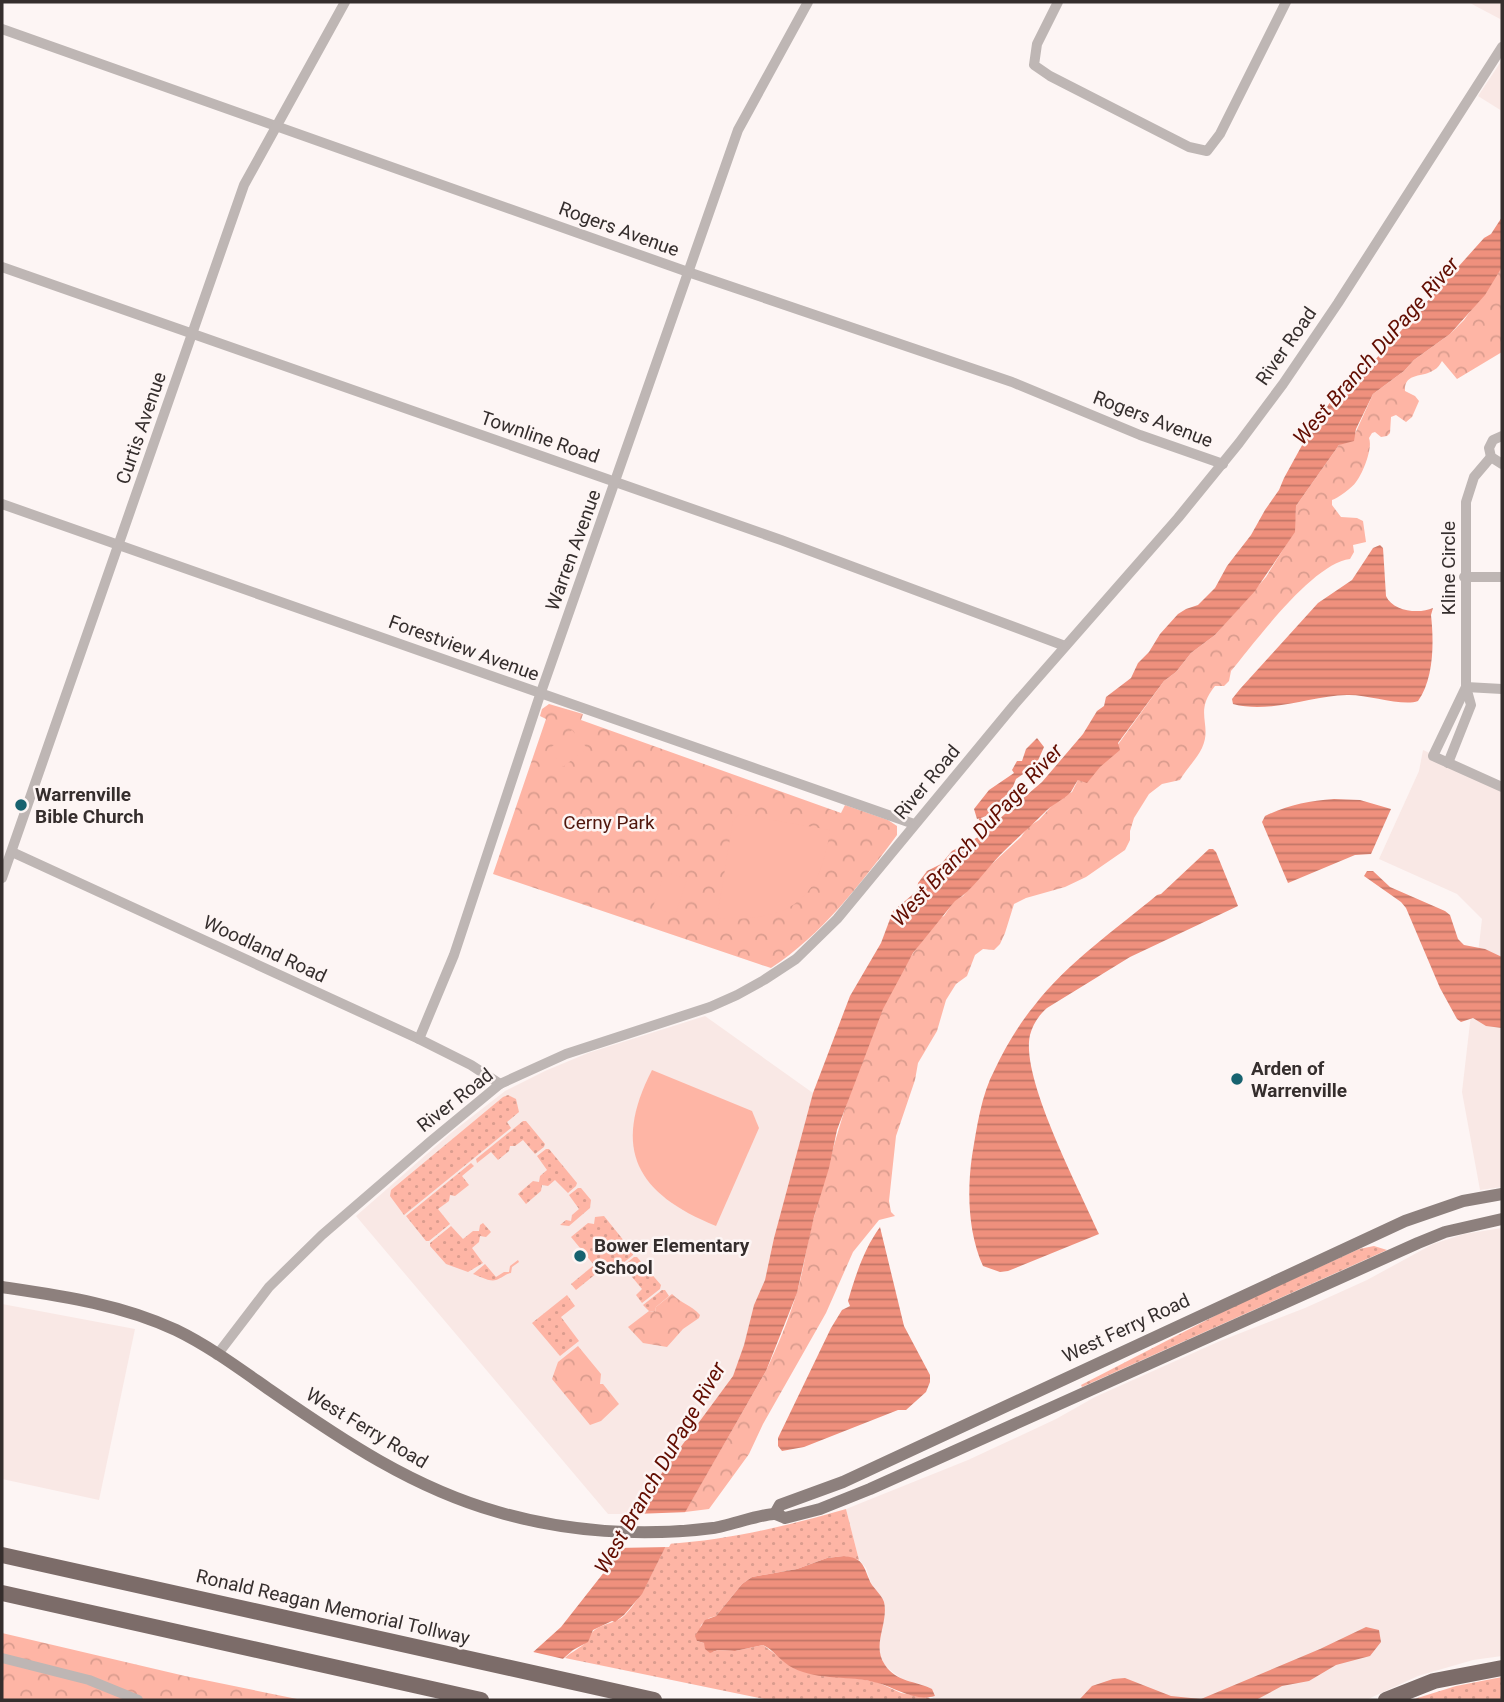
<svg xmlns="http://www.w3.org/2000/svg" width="1504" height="1702" font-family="Roboto,sans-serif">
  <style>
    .built { fill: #f9e8e5 }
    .grass { fill: url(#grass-dots) }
    .forest { fill: url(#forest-crowns) }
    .pitch { fill: #feb5a5 }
    .water { fill: url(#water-rules) }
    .pier { fill: #fdf5f4 }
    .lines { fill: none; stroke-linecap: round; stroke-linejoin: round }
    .stream { stroke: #ef907d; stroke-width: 2.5 }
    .minor { stroke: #beb6b4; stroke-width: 10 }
    .major { stroke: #8d807d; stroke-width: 12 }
    .highway { stroke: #7c6c69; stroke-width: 16 }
    .poi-dot { fill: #17626f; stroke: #fdf5f4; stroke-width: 2.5 }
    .labels { text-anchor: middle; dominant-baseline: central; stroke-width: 5; stroke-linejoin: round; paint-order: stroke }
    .street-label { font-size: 19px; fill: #352e2d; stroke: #fdf5f4 }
    .poi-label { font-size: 19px; font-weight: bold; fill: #352e2d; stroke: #fdf5f4; text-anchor: start }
    .park-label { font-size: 19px; fill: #50160c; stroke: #fdf5f4 }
    .water-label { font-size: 21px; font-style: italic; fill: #620d01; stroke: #fdf5f4 }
  </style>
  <defs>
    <pattern id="grass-dots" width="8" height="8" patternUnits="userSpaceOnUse" patternTransform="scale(1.75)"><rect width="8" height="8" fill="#feb5a5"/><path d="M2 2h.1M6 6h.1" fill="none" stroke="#da9c8e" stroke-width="1.8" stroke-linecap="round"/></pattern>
    <pattern id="forest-crowns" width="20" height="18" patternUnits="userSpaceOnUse" patternTransform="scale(1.75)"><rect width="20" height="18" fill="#feb5a5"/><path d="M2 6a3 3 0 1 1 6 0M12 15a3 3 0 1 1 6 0" fill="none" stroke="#da9c8e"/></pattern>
    <pattern id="water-rules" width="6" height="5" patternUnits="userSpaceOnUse" patternTransform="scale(1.75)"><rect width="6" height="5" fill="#ef907d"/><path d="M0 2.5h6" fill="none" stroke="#c27667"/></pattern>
  </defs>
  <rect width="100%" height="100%" fill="#fdf5f4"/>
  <g class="built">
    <polygon points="1468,2 1502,2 1502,20"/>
    <polygon points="1502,60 1502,111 1478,96"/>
    <polygon points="1423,750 1502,785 1502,1187 1480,1190 1462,1092 1482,919 1457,894 1379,859 1419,771"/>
    <polygon points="705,1016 813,1093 774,1238 765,1280 754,1305 744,1345 733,1376 663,1471 639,1514 608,1514 356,1216 451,1133 505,1091 545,1071 588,1053"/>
    <polygon points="1502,1228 1502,1656 1473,1660 1418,1676 1366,1700 929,1700 935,1696 929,1688 903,1680 885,1666 879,1653 880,1595 872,1586 866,1568 859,1560 846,1509 968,1460 1056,1419 1095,1397 1220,1341 1305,1308 1367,1280 1433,1244 1464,1234"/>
    <polygon points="2,1304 135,1329 99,1500 2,1479"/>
  </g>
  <g class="grass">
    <polygon points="508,1095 516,1099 519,1112 507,1122 511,1128 404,1215 390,1196 391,1190 503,1097"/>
    <polygon points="523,1121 526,1121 545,1144 544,1147 535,1154 523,1140 515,1146 510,1146 509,1151 498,1160 491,1152 477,1163 476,1159"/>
    <polygon points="546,1149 549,1149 577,1183 576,1186 568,1193 555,1180 548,1186 542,1185 541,1191 526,1204 518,1194 533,1181 539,1182 540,1176 547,1170 537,1156"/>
    <polygon points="471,1163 474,1166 462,1176 469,1185 455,1196 450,1195 449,1201 438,1209 450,1224 429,1241 426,1241 406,1216"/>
    <polygon points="578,1188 581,1188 591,1200 590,1208 569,1226 560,1225 566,1220 571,1221 572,1215 579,1209 569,1195"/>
    <polygon points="604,1216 633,1252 633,1255 617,1268 608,1264 576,1290 571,1284 594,1265 571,1237 588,1223 594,1224 595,1217"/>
    <polygon points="483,1223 491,1232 486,1237 480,1236 479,1242 472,1248 483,1263 468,1272 446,1264 430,1246 430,1243 451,1226 463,1239 473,1231 479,1231 480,1225"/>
    <polygon points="1374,1246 1387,1250 1082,1387 1081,1385 1234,1306 1359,1249"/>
    <polygon points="634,1257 637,1257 661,1285 660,1289 642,1303 636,1295 642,1289 623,1266"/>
    <path d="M518 1260 519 1262 512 1267 511 1273C505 1274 502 1278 496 1280 489 1282 479 1276 473 1274L485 1264 496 1277 504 1272H509L510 1266Z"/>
    <polygon points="662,1290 665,1290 669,1296 656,1307 655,1312 649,1311 643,1305"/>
    <polygon points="567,1295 575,1306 561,1317 579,1341 560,1356 532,1323"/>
    <path d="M846 1509 859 1560 844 1556 827 1558 797 1569 752 1577 742 1584 716 1616 709 1618 701 1625 697 1641 704 1643 713 1652 718 1650 735 1651 763 1645 794 1668 877 1682 901 1693 930 1698 929 1700H769L565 1658C571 1652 581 1648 586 1642 590 1637 591 1632 596 1629 605 1623 617 1623 625 1615 644 1595 654 1568 667 1544 729 1540 787 1526 846 1509Z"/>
    <polygon points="1502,1677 1502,1700 1411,1700 1456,1686"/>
  </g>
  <g class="forest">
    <path d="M1502 267V352L1457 379 1442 361C1440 364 1438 368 1434 370 1423 378 1404 372 1405 391L1415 396 1419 401 1412 417 1406 422 1396 415 1391 417 1390 433 1387 436 1381 437 1375 432 1372 433 1369 438C1373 448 1363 473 1356 482 1352 488 1338 498 1332 500V505L1341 517 1357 518 1363 521 1366 542 1353 545 1354 552 1350 559C1313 563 1255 642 1231 671L1229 681 1224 686H1215C1193 713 1213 724 1202 748 1197 759 1186 769 1180 780L1162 784 1149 794 1134 818 1130 831V840L1125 850 1086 877 1065 887 1026 898 1014 904 1005 933 1000 944 994 950 983 949 975 955 967 976 956 984 946 1000 937 1031 918 1063 915 1080 896 1136 889 1201 891 1212 895 1216 879 1220 853 1252 826 1313 763 1424 749 1454 709 1509 685 1512 766 1371C778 1345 789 1319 797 1292 805 1266 807 1239 815 1214 838 1131 865 1024 914 952 922 940 931 929 940 918L944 916 955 900 963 896 980 875 1021 837 1028 827 1039 820 1057 800 1072 792 1078 780 1106 761 1164 681 1176 672 1191 653 1215 635 1266 577 1294 532 1296 506 1339 445 1354 436 1373 394 1404 371 1414 360 1450 334 1464 320Z"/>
    <path d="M549 704 583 714 581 720 841 813 845 805 888 820 897 826V835C862 882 821 936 771 968L493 874 546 719 540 716 542 709Z"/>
    <path d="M672 1294C682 1304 690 1304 700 1315L699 1318 683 1329 667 1347 643 1343 628 1327 649 1311 655 1312 656 1307Z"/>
    <polygon points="578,1346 601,1374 600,1384 603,1384 619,1404 601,1421 590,1425 552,1379 558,1362"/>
    <polygon points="2,1633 185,1676 302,1700 2,1700"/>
  </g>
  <g class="pitch">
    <polygon points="572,730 587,748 563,767 549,749"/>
    <path d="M740 814 830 830C820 902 788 922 717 918L733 820Z"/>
    <polygon points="665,872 687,879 675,915 653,907"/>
    <path d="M652 1070 752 1111 759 1128 716 1226C637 1194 611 1150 652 1070Z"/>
  </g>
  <g class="water">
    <path d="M1502 217V267L1485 295 1450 334 1414 360 1404 371 1373 394 1356 429 1354 441 1339 445 1296 506 1295 532 1255 591 1215 635 1191 653 1176 672 1164 681 1118 743 1120 750 1100 767 1087 783 1078 780C1075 784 1072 791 1070 793 1063 800 1051 805 1044 813 1030 827 1015 840 1001 854 986 869 973 890 955 901L913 953 883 1009 837 1130 829 1168 814 1217 797 1293 766 1371 667 1544 642 1594 624 1615 615 1622 612 1621 593 1630 588 1642 573 1650 516 1700 531 1654 561 1627 605 1571 663 1471 733 1376 744 1345 754 1305 765 1280 774 1238 813 1093 850 996 881 943 893 911 917 891 918 883 927 871 941 864 952 851 978 837 1042 782 1083 734 1097 711 1104 706 1106 697 1131 678 1138 663 1149 652 1160 634 1178 614 1186 609 1198 605 1215 588 1227 566 1251 535 1265 510 1279 490 1284 478 1306 438 1341 386 1357 380 1484 238 1491 234Z"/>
    <path d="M1380 545 1383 548 1386 596C1393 612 1420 614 1433 608L1431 615C1434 642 1434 679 1418 701 1403 707 1367 694 1347 695 1310 696 1270 714 1233 704L1232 699 1240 689 1318 603 1352 580 1373 548Z"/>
    <path d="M1037 738 1044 747 1036 765 1016 779 1010 794 1006 795C996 806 993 816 977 819L974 809 989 790 1014 773 1012 770 1017 761H1022L1026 749Z"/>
    <path d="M1334 799 1360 800 1391 809 1371 854 1355 855 1288 883 1262 822 1265 816C1288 805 1308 801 1334 799Z"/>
    <path d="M1209 849H1213L1216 852 1238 906 1130 957 1047 1008C1039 1015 1033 1024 1030 1035 1020 1078 1080 1190 1099 1234L1008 1271 1000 1272 983 1266C968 1233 967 1191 972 1156 977 1127 981 1095 995 1069 1005 1048 1019 1024 1034 1006 1067 963 1116 929 1157 895L1161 894Z"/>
    <polygon points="1367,871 1373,871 1390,887 1445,911 1450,915 1458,939 1464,945 1485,949 1502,957 1502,1028 1486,1026 1473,1018 1461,1022 1457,1019 1440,988 1406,908 1401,902 1364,876"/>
    <path d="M880 1227 904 1326 930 1375V1382L926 1392 906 1410H898L804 1447 782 1451 778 1446V1438L831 1328 842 1310 850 1306 848 1301C856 1274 864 1249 880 1227Z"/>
    <path d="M844 1556C862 1558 863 1564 869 1579 872 1588 881 1593 884 1602 889 1623 871 1645 885 1665 896 1682 916 1681 932 1689L935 1696C915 1702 896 1688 878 1683 851 1675 819 1681 793 1668 781 1662 774 1650 763 1645L735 1651 718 1650 710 1653 705 1649 704 1643 697 1641 695 1636 705 1620 716 1616 742 1584 752 1577 797 1569 827 1558Z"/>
    <polygon points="1366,1627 1379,1630 1381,1642 1370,1656 1336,1665 1309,1681 1282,1686 1256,1700 1079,1700 1092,1686 1113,1679 1125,1678 1171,1696 1201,1699 1320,1649"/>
  </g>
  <g class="pier">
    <polygon points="689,1512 669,1547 616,1548 635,1514"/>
    <polygon points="529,1651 568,1660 522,1700 473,1700"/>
  </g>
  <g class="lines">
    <polyline class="stream" points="980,819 987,830"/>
    <g class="minor">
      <polyline points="1058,2 1037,44 1034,65 1050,76 1189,147 1207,151 1220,134 1286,2"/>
      <polyline points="2,29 688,272 1012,382 1140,435 1223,464"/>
      <polyline points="2,267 781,540 1065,646"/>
      <polyline points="1502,436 1493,440 1489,448 1491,457 1502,464"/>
      <path d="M2 504C306 610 610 719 914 824"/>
      <polyline points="1464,577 1502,577"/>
      <polyline points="1466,687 1433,756 1502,787"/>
      <polyline points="1466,687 1502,689"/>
      <polyline points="1448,763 1471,705 1466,687 1466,502 1474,477 1491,457"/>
      <polyline points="12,852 419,1039 471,1065 500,1084"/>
      <polyline points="2,878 244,185 345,2"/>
      <polyline points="419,1039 454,955 540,695 738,130 808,2"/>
      <polyline points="217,1355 269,1287 322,1235 431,1141 500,1084 566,1054 710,1007 737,995 764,980 796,959 837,919 1014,705 1178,518 1239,443 1283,384 1338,303 1502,47"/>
      <polyline points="2,1658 89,1680 138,1700"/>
    </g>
    <g class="major">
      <path d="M2 1287C62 1296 120 1304 176 1330 209 1346 240 1369 270 1390 342 1440 413 1488 498 1512 566 1532 642 1537 713 1528 727 1526 765 1513 775 1514 779 1515 782 1517 785 1518L820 1509 870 1489 1418 1243 1445 1232 1502 1219"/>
      <polyline points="775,1514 780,1505 843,1482 1405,1221 1463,1201 1502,1194"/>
    </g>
    <g class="highway">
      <polyline points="2,1555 654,1700"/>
      <polyline points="2,1593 481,1700"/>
      <polyline points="1386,1700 1434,1681 1502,1668"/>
    </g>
  </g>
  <g class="poi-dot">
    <circle cx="21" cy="805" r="7"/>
    <circle cx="1237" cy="1079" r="7"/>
    <circle cx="580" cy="1256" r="7"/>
  </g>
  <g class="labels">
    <g class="street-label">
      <text transform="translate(619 229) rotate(20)">Rogers Avenue</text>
      <text transform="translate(1286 346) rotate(-55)">River Road</text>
      <text transform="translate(1153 419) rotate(21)">Rogers Avenue</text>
      <text transform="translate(141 428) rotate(-71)">Curtis Avenue</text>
      <text transform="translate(540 437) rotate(19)">Townline Road</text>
      <text transform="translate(573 550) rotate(-70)">Warren Avenue</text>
      <text transform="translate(1448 568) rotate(-90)">Kline Circle</text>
      <text transform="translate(464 648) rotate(20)">Forestview Avenue</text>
      <text transform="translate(927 782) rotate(-50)">River Road</text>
      <text transform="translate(265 949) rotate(25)">Woodland Road</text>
      <text transform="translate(455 1100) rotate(-38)">River Road</text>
      <text transform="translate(1126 1328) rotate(-25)">West Ferry Road</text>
      <text transform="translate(367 1428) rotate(31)">West Ferry Road</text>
      <text transform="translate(333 1607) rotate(13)">Ronald Reagan Memorial Tollway</text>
    </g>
    <g class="poi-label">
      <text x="35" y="794">Warrenville<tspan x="35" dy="22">Bible Church</tspan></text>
      <text x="1251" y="1068">Arden of<tspan x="1251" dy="22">Warrenville</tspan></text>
      <text x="594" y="1245">Bower Elementary<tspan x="594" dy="22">School</tspan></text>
    </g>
    <g class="park-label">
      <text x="609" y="822">Cerny Park</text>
    </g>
    <g class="water-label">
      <text transform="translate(1376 351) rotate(-49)">West Branch DuPage River</text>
      <text transform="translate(977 835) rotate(-47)">West Branch DuPage River</text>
      <text transform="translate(660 1468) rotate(-60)">West Branch DuPage River</text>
    </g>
  </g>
  <rect width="1504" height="1702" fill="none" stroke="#352e2d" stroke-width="7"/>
</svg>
